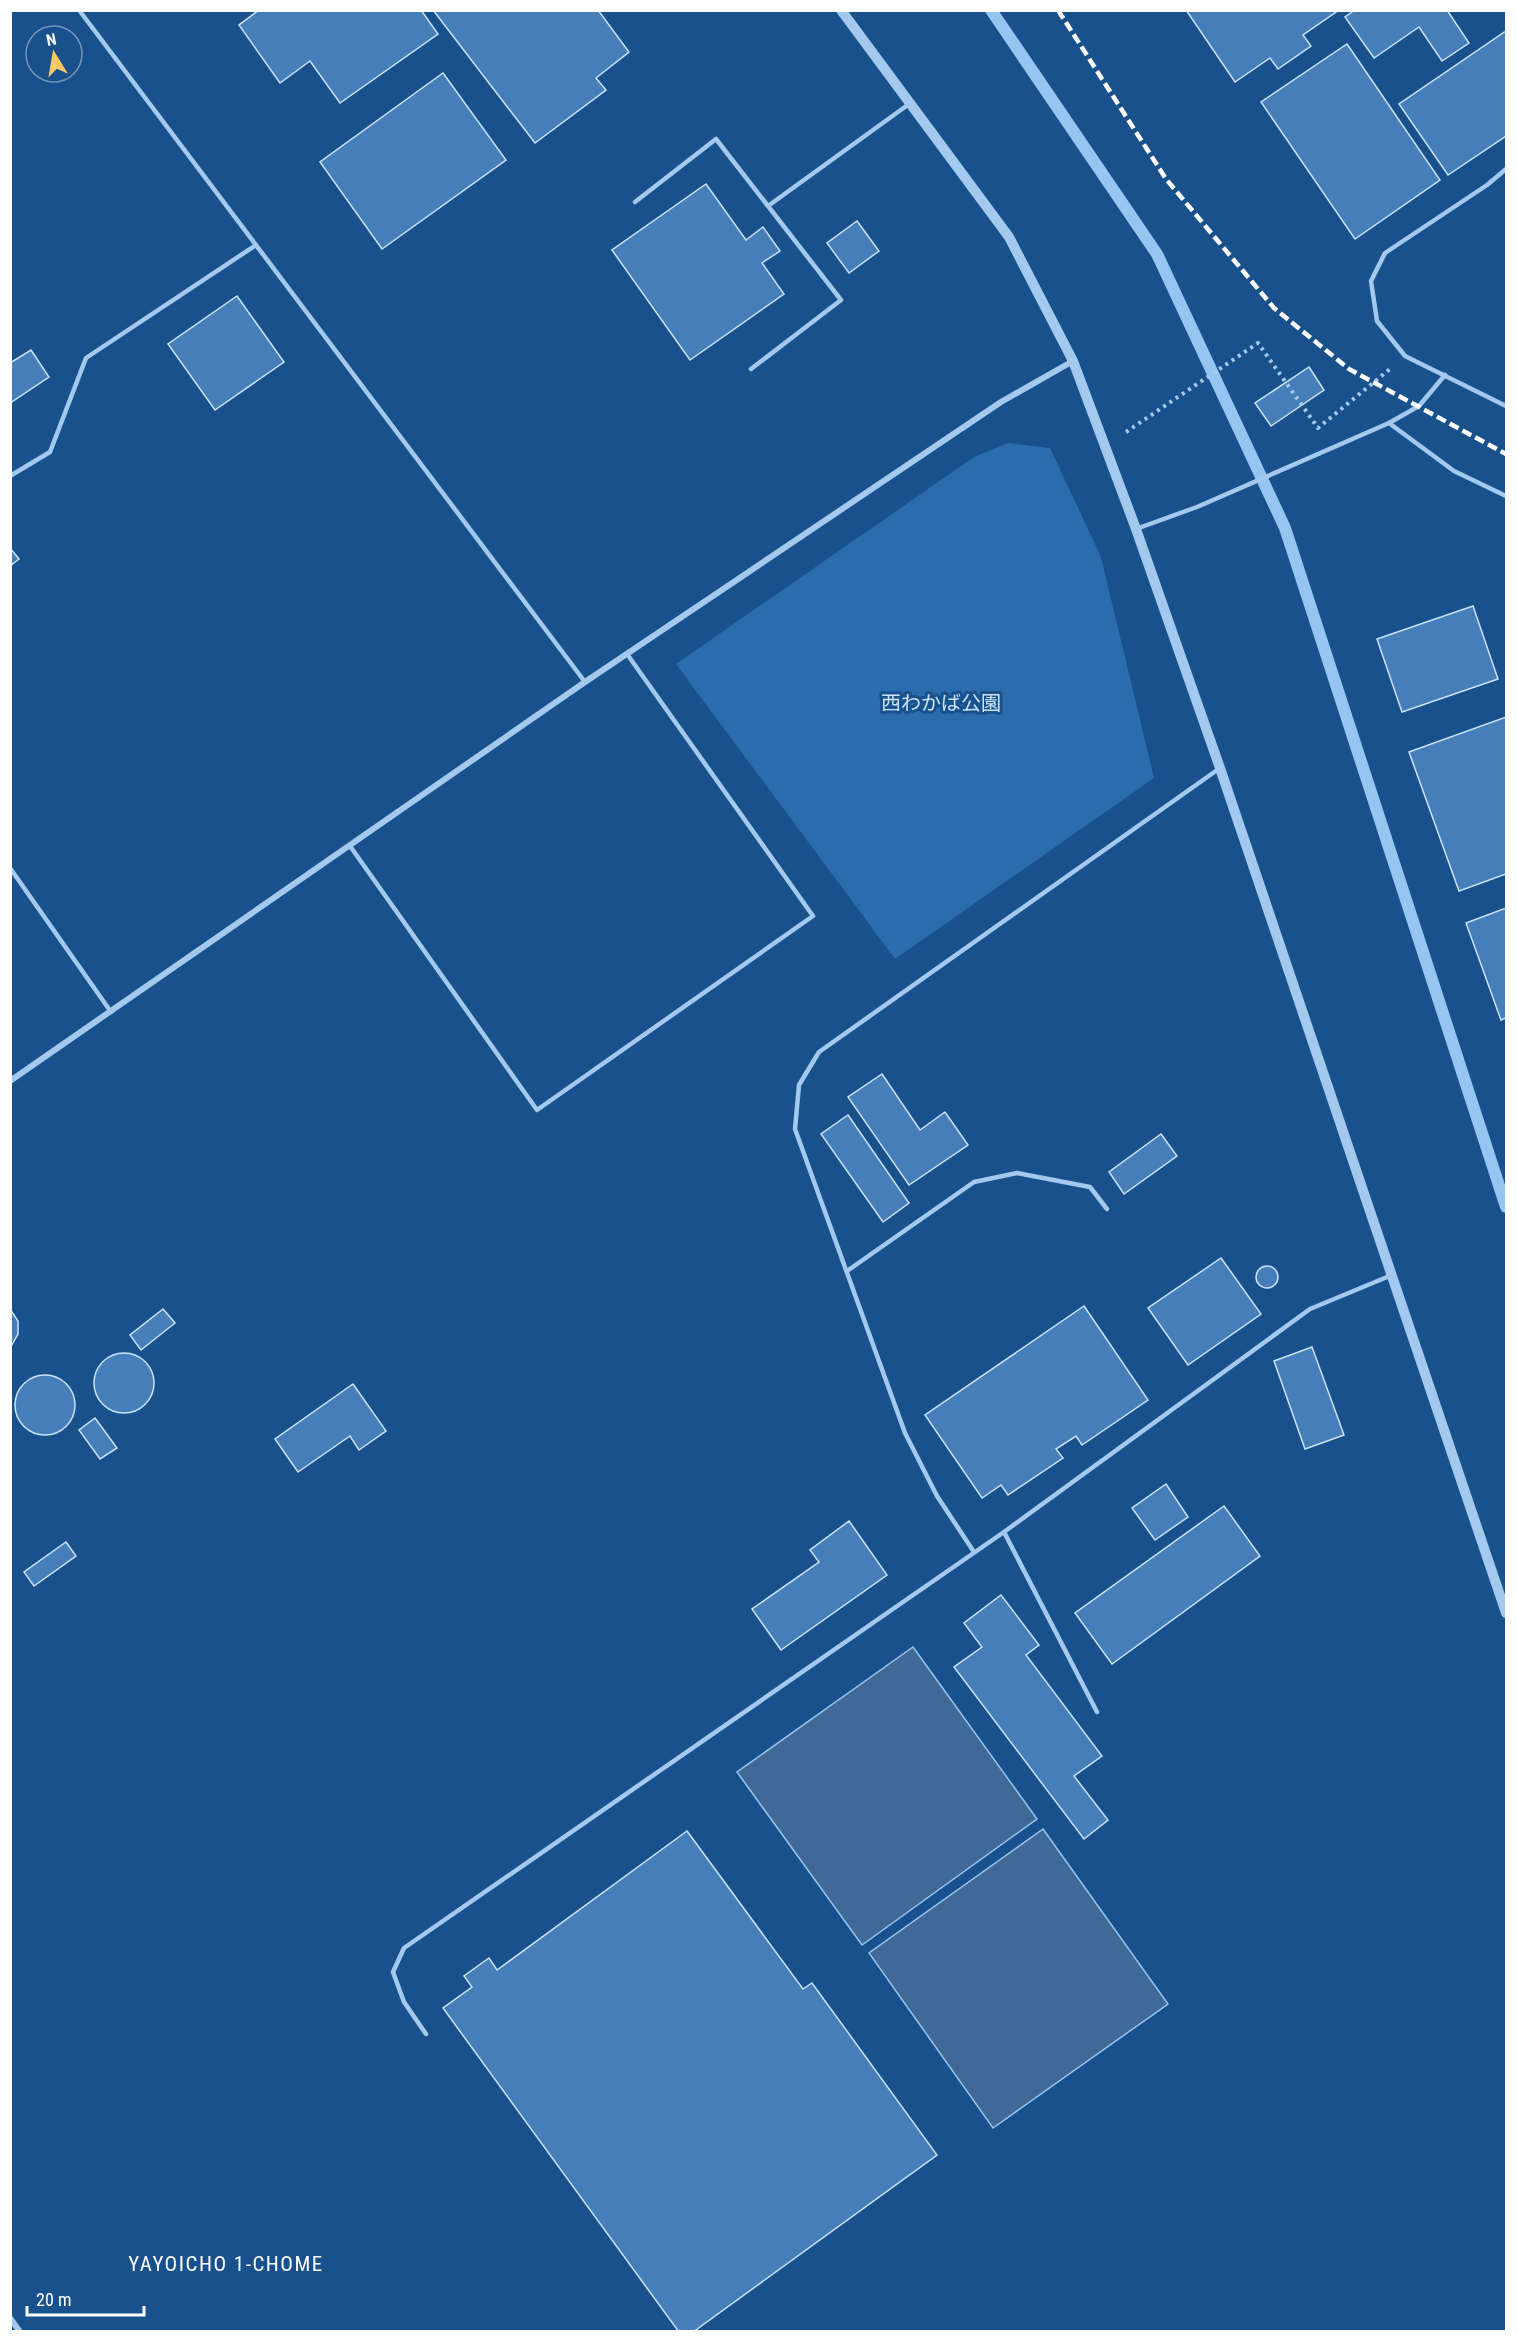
<svg xmlns="http://www.w3.org/2000/svg" width="1517" height="2342" font-family="'Roboto Condensed','Noto Sans JP',sans-serif">
  <style>
    .green { fill: #2b6cac }
    .water { fill: #406995; stroke: #97c5f1; stroke-width: 1.5 }
    .lines { fill: none; stroke-linecap: round; stroke-linejoin: round }
    .stream { stroke: #97c5f1; stroke-width: 12 }
    .building { fill: #457eb8; stroke: #cbe3fa; stroke-width: 1.5 }
    .path { stroke: #a4c9ee; stroke-width: 4; stroke-dasharray: 3 4.5; stroke-linecap: butt }
    .service { stroke: #a4c9ee; stroke-width: 4.5 }
    .minor { stroke: #a4c9ee; stroke-width: 6 }
    .tertiary { stroke: #a4c9ee; stroke-width: 10 }
    .rail { stroke: #fff; stroke-width: 4.5; stroke-dasharray: 10 4.5; stroke-linecap: butt }
    .labels { text-anchor: middle; dominant-baseline: central; stroke-width: 6; stroke-linejoin: round; paint-order: stroke }
    .park-label { font-size: 20px; fill: #cbe3fa; stroke: #19518d }
    .neighbourhood-label { font-size: 21px; letter-spacing: 1.5px; fill: #fff; stroke: #19518d }
  </style>
  <rect width="100%" height="100%" fill="#19518d"/>
  <polygon class="green" points="1008,443 1050,448 1101,557 1154,778 895,959 676,664 974,457"/>
  <g class="water">
    <polygon points="913,1647 1037,1819 862,1945 737,1772"/>
    <polygon points="1043,1829 1168,2004 993,2128 869,1953"/>
  </g>
  <g class="lines">
    <polyline class="stream" points="991,10 1157,254 1285,528 1506,1207"/>
  </g>
  <g class="building">
    <polygon points="259,10 421,10 438,34 340,103 310,61 280,83 239,25"/>
    <polygon points="433,10 598,10 629,52 596,78 606,90 535,143"/>
    <polygon points="1186,10 1339,10 1303,35 1311,46 1278,69 1270,58 1235,82"/>
    <polygon points="1355,10 1447,10 1469,43 1442,61 1419,27 1374,58 1345,17"/>
    <polygon points="1506,31 1506,136 1448,175 1399,104"/>
    <polygon points="1347,44 1440,180 1355,239 1261,102"/>
    <polygon points="443,73 506,160 382,249 320,162"/>
    <polygon points="706,184 746,240 763,227 780,251 762,263 784,294 690,360 612,250"/>
    <polygon points="857,221 879,251 849,273 827,243"/>
    <polygon points="237,296 284,362 215,410 168,344"/>
    <polygon points="31,350 49,377 10,403 10,363"/>
    <polygon points="1309,367 1324,390 1271,426 1255,403"/>
    <polygon points="10,548 19,559 10,566"/>
    <polygon points="1473,606 1498,679 1402,712 1377,639"/>
    <polygon points="1506,717 1506,874 1459,891 1409,752"/>
    <polygon points="1506,908 1506,1018 1501,1020 1466,923"/>
    <polygon points="882,1074 920,1130 945,1112 968,1145 909,1185 848,1097"/>
    <polygon points="848,1115 909,1203 883,1222 821,1134"/>
    <polygon points="1161,1134 1177,1156 1124,1194 1109,1172"/>
    <polygon points="1221,1258 1261,1314 1188,1365 1148,1308"/>
    <circle cx="1267" cy="1277" r="11"/>
    <polygon points="1084,1306 1148,1400 1082,1445 1076,1436 1056,1449 1063,1458 1008,1495 1001,1485 982,1498 925,1415"/>
    <polygon points="10,1309 18,1321 18,1334 10,1348"/>
    <polygon points="163,1309 175,1323 141,1350 130,1335"/>
    <polygon points="1312,1347 1344,1435 1305,1449 1274,1361"/>
    <circle cx="124" cy="1383" r="30"/>
    <circle cx="45" cy="1405" r="30"/>
    <polygon points="353,1384 386,1431 359,1450 350,1436 298,1472 275,1439"/>
    <polygon points="95,1418 117,1448 100,1459 79,1430"/>
    <polygon points="1166,1484 1188,1517 1155,1540 1132,1508"/>
    <polygon points="1224,1506 1260,1556 1112,1664 1075,1613"/>
    <polygon points="849,1521 887,1575 781,1650 752,1609 819,1562 810,1550"/>
    <polygon points="66,1542 76,1556 34,1586 24,1572"/>
    <polygon points="1001,1595 1039,1645 1026,1655 1102,1756 1074,1776 1108,1820 1084,1839 954,1667 982,1647 964,1623"/>
    <polygon points="687,1831 803,1989 812,1983 937,2155 693,2332 679,2332 443,2008 472,1987 464,1976 489,1958 497,1970"/>
  </g>
  <g class="lines">
    <polyline class="path" points="1126,432 1258,343 1318,428 1390,369"/>
    <g class="service">
      <polyline points="79,10 585,682"/>
      <polyline points="1506,169 1487,185 1385,253 1371,281 1377,321 1405,356 1506,406"/>
      <polyline points="635,202 716,139 841,300 751,369"/>
      <polyline points="768,206 909,104"/>
      <polyline points="1389,423 1454,471 1506,496"/>
      <polyline points="10,476 50,452 86,358 256,245"/>
      <polyline points="1136,529 1197,507 1389,423 1419,406 1445,375"/>
      <polyline points="350,846 537,1110 813,916 627,654"/>
      <polyline points="10,868 111,1012"/>
      <polyline points="847,1271 974,1182 1017,1173 1090,1187 1107,1209"/>
      <polyline points="1004,1532 1097,1712"/>
      <polyline points="974,1552 937,1496 905,1433 795,1129 799,1085 819,1052 1220,768"/>
      <polyline points="426,2034 404,2002 393,1972 404,1948 1004,1532 1310,1309 1392,1275"/>
    </g>
    <g class="minor">
      <polyline points="10,1081 585,682 1001,402 1073,361"/>
      <polyline points="10,2318 20,2332"/>
    </g>
    <polyline class="tertiary" points="841,10 1009,237 1073,361 1136,529 1220,768 1506,1613"/>
    <polyline class="rail" points="1058,10 1166,179 1274,308 1349,369 1506,454"/>
  </g>
  <g class="labels">
    <g class="park-label">
      <text x="941" y="703">西わかば公園</text>
    </g>
    <g class="neighbourhood-label">
      <text x="226" y="2264">YAYOICHO 1-CHOME</text>
    </g>
  </g>
  <rect width="1517" height="2342" fill="none" stroke="#ffffff" stroke-width="24"/>
  <g transform="translate(54 54) rotate(349)"><circle r="28" fill="#19518d" stroke="#7597bb" stroke-width="1.5"/>
  <path d="M0-4.5L10 22L0 15L-10 22Z" fill="#ffca62"/>
  <text y="-9" font-size="16" font-weight="bold" text-anchor="middle" fill="#ffffff">N</text>
  </g>
  <path d="M27 2306v9h117v-9" fill="none" stroke="#ffffff" stroke-width="3"/>
  <text x="36" y="2306" font-size="18" fill="#ffffff" stroke="#19518d" stroke-width="4.5" paint-order="stroke">20 m</text>
</svg>
